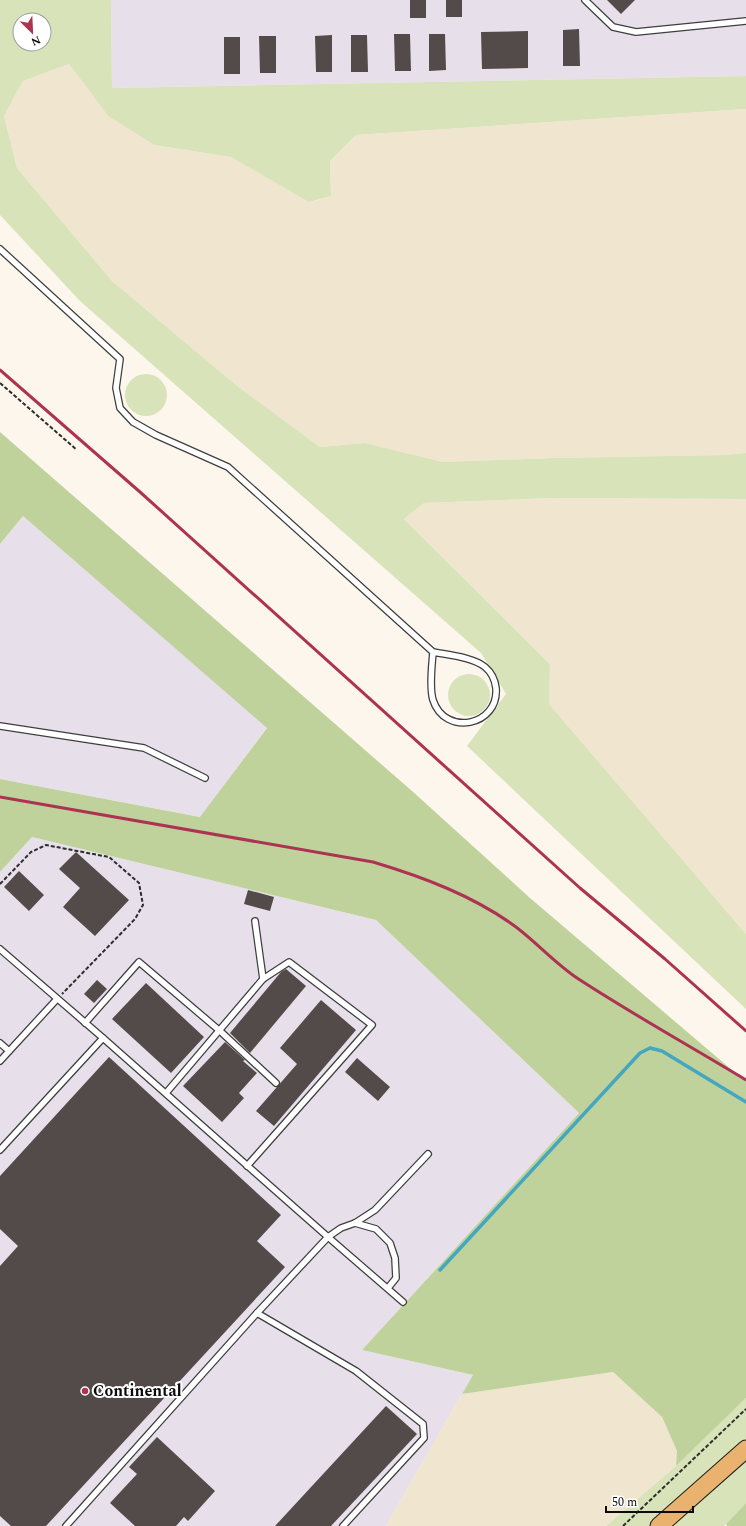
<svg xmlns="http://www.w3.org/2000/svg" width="746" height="1526" font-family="Spectral,serif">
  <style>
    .industrial { fill: #e7e0ea }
    .farmland { fill: #f0e6cf }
    .green { fill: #d8e3ba; fill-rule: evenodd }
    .forest { fill: #bfd29b }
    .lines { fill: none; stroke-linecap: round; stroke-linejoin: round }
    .stream { stroke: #45a7be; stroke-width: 3.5 }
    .building { fill: #534b49 }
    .service-casing { stroke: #3e3e3e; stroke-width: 8 }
    .primary-casing { stroke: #1c1c1c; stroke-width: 19 }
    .path { stroke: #2d2d2d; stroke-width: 2; stroke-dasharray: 4 2; stroke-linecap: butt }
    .service { stroke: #fff; stroke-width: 5.5 }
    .primary { stroke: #e9b26f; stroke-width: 17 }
    .rail { stroke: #ac3352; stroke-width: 3 }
    .poi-dot { fill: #ac3352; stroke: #fff; stroke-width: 1.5 }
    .labels { text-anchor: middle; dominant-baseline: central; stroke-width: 4; stroke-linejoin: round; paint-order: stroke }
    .poi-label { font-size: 16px; font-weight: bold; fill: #0b0b0b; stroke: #fff; text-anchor: start }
  </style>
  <rect width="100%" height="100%" fill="#fdf6ec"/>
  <g class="industrial">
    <polygon points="111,0 746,0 746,76 112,88"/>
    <polygon points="23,516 267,727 201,817 0,779 0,544"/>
    <polygon points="32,837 376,920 579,1113 362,1350 473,1375 386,1526 0,1526 0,872"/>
  </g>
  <g class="farmland">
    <polygon points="69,64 108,116 154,145 231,157 310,202 331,196 330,161 356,135 746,109 746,453 725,455 553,458 443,462 365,443 320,447 236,385 112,281 17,168 4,116 23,81"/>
    <polygon points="552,498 746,499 746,934 549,704 550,664 404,519 424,503"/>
    <polygon points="613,1372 662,1417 677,1451 676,1466 606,1526 386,1526 462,1394"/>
  </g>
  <g class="green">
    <path d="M0 0H111L112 88 746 76V109L356 135 330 161 331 196 309 202 231 157 154 145 108 116 69 64 23 81 4 116 17 168 112 281 236 385 320 447 365 443 443 462 553 458 725 455 746 453V499L552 498 424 503 404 519 550 664 549 704 746 934V1009L467 746 506 694 481 653 80 301 0 215ZM20 20H44V44H20Z"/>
    <circle cx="146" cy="395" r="21"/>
    <circle cx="469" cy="695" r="21"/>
    <polygon points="746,1398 746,1503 726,1524 724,1526 606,1526 676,1466"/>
  </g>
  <g class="forest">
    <polygon points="0,432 412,791 530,898 746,1082 746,1398 676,1466 677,1451 662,1417 613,1372 462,1394 473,1375 362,1350 579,1113 376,920 32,837 0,872 0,779 200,817 267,728 23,516 0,544"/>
    <polygon points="746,1503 746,1526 727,1526 726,1524"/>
  </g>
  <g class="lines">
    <polyline class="stream" points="440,1270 640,1053 650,1048 662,1051 746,1102"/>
  </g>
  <g class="building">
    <rect x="410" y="0" width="16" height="18"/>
    <rect x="446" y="0" width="16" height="17"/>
    <polygon points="607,0 635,0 621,14"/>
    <polygon points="579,29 580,66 563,66 563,30"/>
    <polygon points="528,31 528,68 482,69 481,32"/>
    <polygon points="394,34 410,34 411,71 395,71"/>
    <polygon points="429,34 445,34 446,70 429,71"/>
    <polygon points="332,35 332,72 316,72 315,36"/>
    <polygon points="351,35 367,35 368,72 351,72"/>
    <polygon points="259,36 276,36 276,73 260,73"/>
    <rect x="224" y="37" width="16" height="37"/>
    <polygon points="76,852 129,900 95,936 63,907 80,888 59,869"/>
    <polygon points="19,871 44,895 29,911 4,887"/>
    <polygon points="248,890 274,897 270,911 244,904"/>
    <polygon points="286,969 306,986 250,1053 230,1033 281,972"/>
    <polygon points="97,980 107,989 94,1003 84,994"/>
    <polygon points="146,983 204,1037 171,1073 112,1019"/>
    <polygon points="321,1000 356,1030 274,1126 256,1111 297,1064 280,1048"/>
    <polygon points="225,1042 245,1060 243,1061 257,1073 239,1093 244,1098 222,1122 183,1086"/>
    <polygon points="109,1057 281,1215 257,1241 285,1267 46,1526 11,1526 0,1516 0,1266 18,1246 0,1229 0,1176"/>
    <polygon points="357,1058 390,1087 378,1101 345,1072"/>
    <polygon points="386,1406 417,1434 331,1526 275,1526"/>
    <polygon points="157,1437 215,1491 188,1521 184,1517 176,1526 135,1526 110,1503 137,1474 129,1467"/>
  </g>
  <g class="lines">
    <defs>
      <g id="service">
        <polyline points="585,0 613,27 636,32 746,21"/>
        <path d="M0 249 120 359 116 388 120 408 133 422 156 435 228 467 433 652C448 655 473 657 485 667 491 672 495 680 496 688 499 726 445 737 433 700 429 687 432 666 433 652"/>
        <polyline points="0,726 144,748 205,778"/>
        <polyline points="255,921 263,979"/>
        <polyline points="0,949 103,1038"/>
        <polyline points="85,1023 139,962 220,1031 276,1083"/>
        <polyline points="0,1043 9,1051"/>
        <polyline points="0,1061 57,999"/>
        <polyline points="166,1093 263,979 289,962 372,1025 247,1166"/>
        <polyline points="0,1150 103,1038 328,1237 257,1313 66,1526"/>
        <polyline points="355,1223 376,1229 390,1243 395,1258 396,1278 388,1288"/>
        <polyline points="403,1302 328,1237 341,1228 355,1223 375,1210 428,1154"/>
        <polyline points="257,1313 356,1371 423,1424 424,1438 343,1526"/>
      </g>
      <polyline id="primary" points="659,1526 746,1449"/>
    </defs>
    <use href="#service" class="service-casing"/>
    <use href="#primary" class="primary-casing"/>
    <g class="path">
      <polyline points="0,383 77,450"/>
      <polyline points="0,884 31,852 46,845 109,857 139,883 143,905 135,919 62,994"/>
      <polyline points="623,1526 746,1409"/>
    </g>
    <use href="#service" class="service"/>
    <use href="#primary" class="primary"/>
    <g class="rail">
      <polyline points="0,370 140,492 580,888 665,959 746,1031"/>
      <path d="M0 797 373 862C423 877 474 896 516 927 537 943 555 963 577 978 632 1014 690 1046 746 1080"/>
    </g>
  </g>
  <circle class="poi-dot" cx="85" cy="1391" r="4"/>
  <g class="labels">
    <g class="poi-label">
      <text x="93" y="1391">Continental</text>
    </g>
  </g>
  <g transform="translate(32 32) rotate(156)"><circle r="19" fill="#ffffff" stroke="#9d9d9d"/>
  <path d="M0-3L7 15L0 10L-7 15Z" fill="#ac3352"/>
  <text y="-6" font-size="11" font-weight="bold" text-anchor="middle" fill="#0b0b0b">N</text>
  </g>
  <path d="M606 1506v6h87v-6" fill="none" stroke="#0b0b0b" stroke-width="2"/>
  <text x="612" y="1506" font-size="12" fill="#0b0b0b" stroke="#ffffff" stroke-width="3" paint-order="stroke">50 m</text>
</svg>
